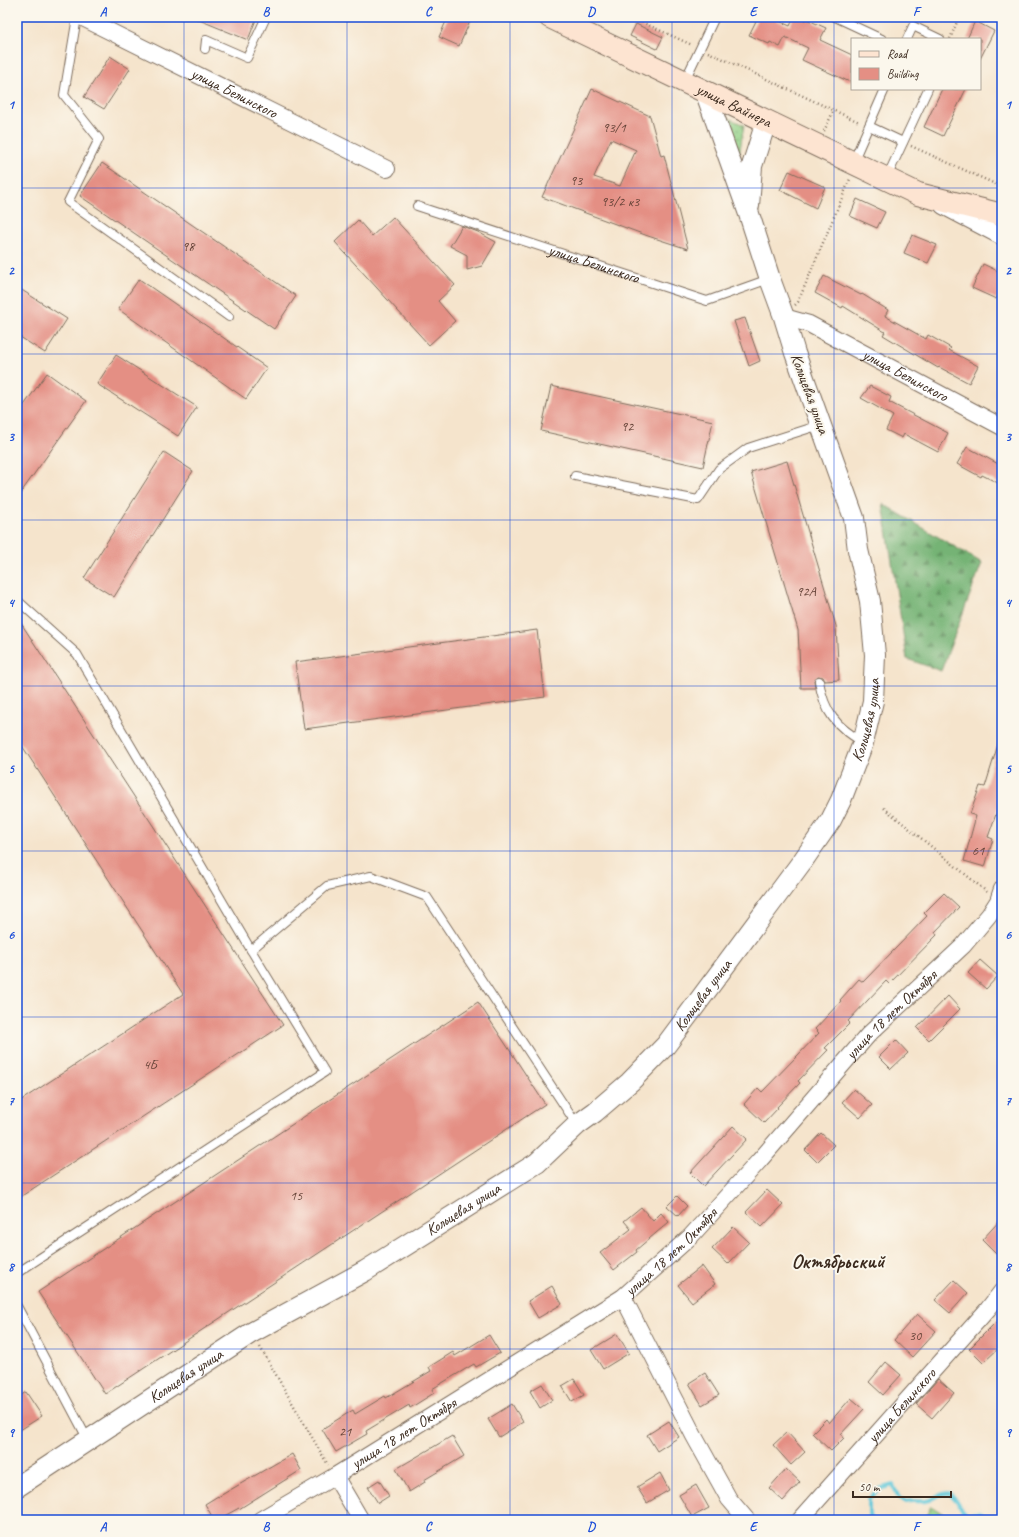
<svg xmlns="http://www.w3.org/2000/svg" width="1019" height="1537" font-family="Caveat,sans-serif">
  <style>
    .grass { fill: url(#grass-dots); stroke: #667e53 }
    .forest { fill: url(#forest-firs); stroke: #586e49 }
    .garden { fill: url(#garden-furrows); stroke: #667e53 }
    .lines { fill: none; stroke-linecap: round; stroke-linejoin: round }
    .stream { stroke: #5ec8d9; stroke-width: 4 }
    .building { fill: #e48f84; fill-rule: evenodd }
    .service-casing { stroke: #7c6b5b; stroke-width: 10 }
    .minor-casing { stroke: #7c6b5b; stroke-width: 18 }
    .tertiary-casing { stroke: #7c6b5b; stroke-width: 22 }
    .secondary-casing { stroke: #7c6b5b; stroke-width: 24 }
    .path { stroke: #7c6b5b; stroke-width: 2.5; stroke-dasharray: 1 3; stroke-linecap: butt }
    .service { stroke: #fff; stroke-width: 8 }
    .minor { stroke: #fff; stroke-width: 16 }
    .tertiary { stroke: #fff; stroke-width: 20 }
    .secondary { stroke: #fde4d1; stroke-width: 22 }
    .grid { fill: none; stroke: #1d4ed8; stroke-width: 1; stroke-opacity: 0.55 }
    .labels { text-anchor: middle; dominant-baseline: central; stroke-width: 4; stroke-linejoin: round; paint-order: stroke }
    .number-label { font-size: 14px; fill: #654338 }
    .street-label { font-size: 16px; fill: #3b2a1e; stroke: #fbf7ec }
    .district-label { font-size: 20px; font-weight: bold; fill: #3b2a1e; stroke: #fbf7ec }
    .neatline { fill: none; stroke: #1d4ed8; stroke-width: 1.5 }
    .grid-label { font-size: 13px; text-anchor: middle; font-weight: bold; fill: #1d4ed8 }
  </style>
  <defs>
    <pattern id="grass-dots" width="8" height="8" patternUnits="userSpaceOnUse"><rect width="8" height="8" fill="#92d188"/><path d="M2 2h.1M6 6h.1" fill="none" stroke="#78aa6f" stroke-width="1.8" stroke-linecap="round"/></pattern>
    <pattern id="forest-firs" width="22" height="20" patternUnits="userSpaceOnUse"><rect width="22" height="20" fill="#75b374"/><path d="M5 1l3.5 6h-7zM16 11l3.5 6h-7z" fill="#61925f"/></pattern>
    <pattern id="garden-furrows" width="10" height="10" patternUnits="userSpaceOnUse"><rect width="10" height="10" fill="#92d188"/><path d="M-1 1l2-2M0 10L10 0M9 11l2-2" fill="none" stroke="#78aa6f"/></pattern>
  </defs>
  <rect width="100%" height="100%" fill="#fbf7ec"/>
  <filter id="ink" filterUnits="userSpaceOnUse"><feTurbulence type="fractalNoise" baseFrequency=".025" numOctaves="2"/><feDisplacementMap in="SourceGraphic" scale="8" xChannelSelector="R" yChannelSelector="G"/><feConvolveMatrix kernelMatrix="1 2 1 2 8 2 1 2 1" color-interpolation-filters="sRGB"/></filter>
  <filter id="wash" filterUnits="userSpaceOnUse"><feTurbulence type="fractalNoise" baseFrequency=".012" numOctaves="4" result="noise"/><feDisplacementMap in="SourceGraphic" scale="16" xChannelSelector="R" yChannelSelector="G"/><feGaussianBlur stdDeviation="0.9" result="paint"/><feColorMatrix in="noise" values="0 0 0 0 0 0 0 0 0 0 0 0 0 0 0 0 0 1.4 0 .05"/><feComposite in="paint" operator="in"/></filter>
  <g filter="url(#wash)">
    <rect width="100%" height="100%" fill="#f5e4cc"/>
    <polygon class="grass" points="726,117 744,125 739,156"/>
    <polygon class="forest" points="883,504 982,563 941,671 907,659"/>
    <polygon class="garden" points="931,1506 953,1520 924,1520"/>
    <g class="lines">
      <path class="stream" d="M871 1520 869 1515V1499L879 1489 893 1485 899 1498 906 1502C913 1500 918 1502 926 1501 935 1500 937 1493 950 1493L957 1501 965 1514 980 1513 991 1520"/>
    </g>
    <g id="blocks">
      <g class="building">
        <polygon points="192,17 257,17 248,40"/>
        <polygon points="448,17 472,17 459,46 439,37"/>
        <polygon points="758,17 770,17 790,26 794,17 798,17 805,20 806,19 826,28 820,40 852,55 852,83 802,60 808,48 785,37 780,47 770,42 769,44 749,35"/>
        <polygon points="975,21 994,31 980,59 980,39 967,39"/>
        <polygon points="636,24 663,37 657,49 630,36"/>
        <polygon points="110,56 130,69 104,109 84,97"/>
        <path d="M592 89 650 116 661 156 664 155 688 249 648 236 542 197ZM611 139 636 150 620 186 594 177Z"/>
        <polygon points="942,89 966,89 943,136 924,127"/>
        <polygon points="102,163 296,296 274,329 80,196"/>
        <polygon points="789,171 825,187 816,208 780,190"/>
        <polygon points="857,199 885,212 877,228 850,216"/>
        <polygon points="393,217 455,285 438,301 455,321 429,345 335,242 358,220 372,236"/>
        <polygon points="462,226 478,232 496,242 482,266 467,270 467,255 450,246"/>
        <polygon points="912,235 937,245 928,263 904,253"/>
        <polygon points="983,264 1002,273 1002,288 996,299 972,288"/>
        <polygon points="824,276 861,295 862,294 888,310 885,316 926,339 928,335 951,348 949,350 978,366 969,383 939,367 938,368 883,335 885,332 843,306 842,308 815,293"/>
        <polygon points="139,279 267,368 246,399 118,309"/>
        <polygon points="17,287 67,319 45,353 17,335"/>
        <polygon points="745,318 760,361 749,366 734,321"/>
        <polygon points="116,355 197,407 178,436 97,384"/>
        <polygon points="47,373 86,401 17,498 17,415"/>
        <polygon points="551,386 713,421 703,467 541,431"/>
        <polygon points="870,386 891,397 889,402 948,433 938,452 904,434 902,438 886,430 893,416 861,398"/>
        <polygon points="967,447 1002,466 1002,485 982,475 981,477 957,464"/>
        <polygon points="164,452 193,471 114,597 84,578"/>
        <polygon points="787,461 836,626 839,680 825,681 823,677 818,676 814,680 815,688 801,688 798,630 751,472"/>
        <polygon points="17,617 283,1025 17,1199 17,1103 183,994 17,738"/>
        <polygon points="537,630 545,697 304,729 295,662"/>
        <polygon points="999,741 1002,741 1002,797 988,837 993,839 985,867 964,861 976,816 970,814 980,786 985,787"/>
        <polygon points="944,893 959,907 935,932 937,935 889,984 886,981 848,1021 850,1023 825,1048 828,1050 798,1081 800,1083 777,1107 778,1108 764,1123 744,1104 758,1088 762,1092 797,1056 819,1033 815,1029 841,1001 840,1000 859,979 863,982 927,916 924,913"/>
        <polygon points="980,960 998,976 986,989 968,973"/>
        <polygon points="948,996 960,1009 929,1040 917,1028"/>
        <polygon points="478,1002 545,1104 105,1394 38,1292"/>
        <polygon points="896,1040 908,1053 891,1069 879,1057"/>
        <polygon points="854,1089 872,1105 860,1118 842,1102"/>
        <polygon points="733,1126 747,1139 703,1186 690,1173"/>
        <polygon points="821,1133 834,1145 817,1162 805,1150"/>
        <polygon points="767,1190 783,1205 762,1227 746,1212"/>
        <polygon points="677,1196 687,1206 678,1216 667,1206"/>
        <polygon points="641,1207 653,1221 661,1213 669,1222 636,1250 637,1252 614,1270 600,1253 631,1229 624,1221"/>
        <polygon points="1002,1218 1002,1248 996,1254 982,1240"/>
        <polygon points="733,1227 749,1242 728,1264 712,1249"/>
        <polygon points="702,1266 715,1284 692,1302 678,1285"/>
        <polygon points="954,1280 968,1293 950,1313 935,1300"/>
        <polygon points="552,1286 562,1304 538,1318 528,1301"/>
        <polygon points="917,1314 936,1331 912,1357 894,1340"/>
        <polygon points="1002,1316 1002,1345 983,1363 969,1349"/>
        <polygon points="617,1334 629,1353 603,1369 591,1350"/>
        <polygon points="489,1335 500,1353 476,1367 474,1364 432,1389 434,1393 410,1408 409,1405 366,1431 367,1434 336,1452 322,1429 353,1410 355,1414 385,1396 386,1398 431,1371 429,1367 453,1352 455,1356"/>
        <polygon points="886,1362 901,1375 883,1395 869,1382"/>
        <polygon points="705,1373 719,1395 702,1405 689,1383"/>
        <polygon points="574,1379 584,1395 572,1402 562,1386"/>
        <polygon points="938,1379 954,1393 932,1418 916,1404"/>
        <polygon points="542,1384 552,1400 540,1408 530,1391"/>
        <polygon points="26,1392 42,1416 17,1432 17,1398"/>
        <polygon points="851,1398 864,1409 841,1434 844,1438 831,1451 812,1433 826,1419 829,1423"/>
        <polygon points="512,1404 523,1422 499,1437 488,1419"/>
        <polygon points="669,1421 679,1437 657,1451 647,1435"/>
        <polygon points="787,1432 805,1452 791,1465 773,1445"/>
        <polygon points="452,1436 464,1456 424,1480 425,1482 409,1492 396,1469"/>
        <polygon points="292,1454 301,1470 239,1509 239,1508 217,1520 214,1520 205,1504 218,1496 218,1497"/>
        <polygon points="786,1469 800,1482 783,1501 769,1488"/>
        <polygon points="660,1473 669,1490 647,1503 637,1487"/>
        <polygon points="379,1480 389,1496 378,1503 368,1487"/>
        <polygon points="696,1485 709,1508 692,1517 679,1495"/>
      </g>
    </g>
  </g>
  <g filter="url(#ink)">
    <use href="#blocks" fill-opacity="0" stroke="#7c6b5b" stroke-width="1"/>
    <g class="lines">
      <defs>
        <g id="service">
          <polyline points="77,17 64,95 99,139 68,202 229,317"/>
          <polyline points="835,17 882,39"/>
          <polyline points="907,39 913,26 940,39"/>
          <polyline points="205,49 206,40 247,58 266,17"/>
          <polyline points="685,80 715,17"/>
          <polyline points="869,126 903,142"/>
          <polyline points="853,162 885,89"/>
          <polyline points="887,177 928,89"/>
          <path id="s1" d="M417 206 707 301 769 279"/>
          <polyline points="575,476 698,500 719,469 748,448 820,425"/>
          <polyline points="17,600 77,654 251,950"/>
          <path d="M819 681C824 712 836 727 863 742"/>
          <polyline points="17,1273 325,1072 251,950 327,886 371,876 427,897 577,1125"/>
          <polyline points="17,1306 88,1440"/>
        </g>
        <g id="minor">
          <path id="s2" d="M81 17 387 169"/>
          <polyline points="943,206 1002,237"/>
          <path id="s3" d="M784 317 809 324 1002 427"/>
          <polyline points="623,1297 694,1436 729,1499 747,1520"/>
          <polyline points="335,1476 361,1520"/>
          <path id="s4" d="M260 1520 335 1476 623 1297 690 1237 759 1161 869 1034 963 946 989 915 998 901 1002 889"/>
          <path id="s5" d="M800 1520 988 1309 1002 1291"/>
        </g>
        <g id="tertiary">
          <polyline points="749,206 752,166 766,122"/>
          <path id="s6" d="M17 1487 251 1333 365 1271 537 1163 577 1125 595 1112 630 1082 666 1045 804 859 831 820 841 800 863 743 873 701 875 655 870 601 858 550 854 518 795 353 784 317 770 279 749 214 705 91"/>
        </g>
        <g id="secondary">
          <path id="s7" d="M550 17 918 194 1002 215"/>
        </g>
      </defs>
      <use href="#service" class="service-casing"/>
      <use href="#minor" class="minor-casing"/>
      <use href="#tertiary" class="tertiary-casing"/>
      <use href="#secondary" class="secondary-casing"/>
      <g class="path">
        <polyline points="631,17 692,45"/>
        <polyline points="950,39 959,17"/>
        <polyline points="708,52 859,122"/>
        <polyline points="824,131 834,110"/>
        <polyline points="911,146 1002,187"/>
        <polyline points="795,305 798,302 850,179"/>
        <polyline points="884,808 987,892"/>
        <polyline points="260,1347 328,1465"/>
      </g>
      <use href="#service" class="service"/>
      <use href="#minor" class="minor"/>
      <use href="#tertiary" class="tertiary"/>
      <use href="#secondary" class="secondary"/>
    </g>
  </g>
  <path class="grid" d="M184 17V1520M347 17V1520M510 17V1520M672 17V1520M834 17V1520M17 188H1002M17 354H1002M17 520H1002M17 686H1002M17 851H1002M17 1017H1002M17 1183H1002M17 1349H1002"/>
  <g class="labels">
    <g class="number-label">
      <text x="614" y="127">93/1</text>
      <text x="576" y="180">93</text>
      <text x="620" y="201">93/2 к3</text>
      <text x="188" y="246">98</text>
      <text x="627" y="426">92</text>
      <text x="806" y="591">92А</text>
      <text x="978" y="850">61</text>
      <text x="150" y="1064">4Б</text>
      <text x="296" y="1195">15</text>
      <text x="915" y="1335">30</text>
      <text x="345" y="1431">21</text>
    </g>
    <g class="street-label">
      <text stroke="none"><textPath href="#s2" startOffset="171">улица Белинского</textPath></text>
      <text stroke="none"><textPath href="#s7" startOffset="204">улица Вайнера</textPath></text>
      <text stroke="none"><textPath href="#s1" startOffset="186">улица Белинского</textPath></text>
      <text stroke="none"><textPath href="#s3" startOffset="135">улица Белинского</textPath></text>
      <text transform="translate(810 394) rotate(70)">Кольцевая улица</text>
      <text stroke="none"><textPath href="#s6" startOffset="1174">Кольцевая улица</textPath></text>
      <text stroke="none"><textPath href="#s6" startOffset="850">Кольцевая улица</textPath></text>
      <text stroke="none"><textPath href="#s4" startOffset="816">улица 18 лет Октября</textPath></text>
      <text stroke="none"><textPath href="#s6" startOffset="526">Кольцевая улица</textPath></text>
      <text stroke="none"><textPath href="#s4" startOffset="492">улица 18 лет Октября</textPath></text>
      <text stroke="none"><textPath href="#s6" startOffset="202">Кольцевая улица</textPath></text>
      <text stroke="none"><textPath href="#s5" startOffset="153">улица Белинского</textPath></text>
      <text stroke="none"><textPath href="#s4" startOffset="168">улица 18 лет Октября</textPath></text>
    </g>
    <g class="district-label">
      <text x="838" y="1261">Октябрьский</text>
    </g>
  </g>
  <rect width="1019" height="1537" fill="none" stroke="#fbf7ec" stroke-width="44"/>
  <rect x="851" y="38" width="130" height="52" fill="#fbf7ec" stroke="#aea59a"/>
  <rect x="859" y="51" width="20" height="6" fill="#fde4d1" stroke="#aea59a"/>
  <text x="887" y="58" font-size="12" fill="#3b2a1e">Road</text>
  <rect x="859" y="68" width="20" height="12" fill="#e48f84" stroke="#aea59a"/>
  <text x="887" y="78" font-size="12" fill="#3b2a1e">Building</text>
  <path d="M853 1491v6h98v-6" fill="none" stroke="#3b2a1e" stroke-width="2"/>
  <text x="859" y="1491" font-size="12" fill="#3b2a1e" stroke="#fbf7ec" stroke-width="3" paint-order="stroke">50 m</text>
  <rect x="22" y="22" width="975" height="1493" class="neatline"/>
  <g class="grid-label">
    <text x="103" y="16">A</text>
    <text x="266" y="16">B</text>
    <text x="428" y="16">C</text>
    <text x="591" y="16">D</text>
    <text x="753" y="16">E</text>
    <text x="916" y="16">F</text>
    <text x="11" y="109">1</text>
    <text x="1008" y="109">1</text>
    <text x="11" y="275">2</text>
    <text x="1008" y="275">2</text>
    <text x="11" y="441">3</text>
    <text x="1008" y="441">3</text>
    <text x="11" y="607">4</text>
    <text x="1008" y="607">4</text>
    <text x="11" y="773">5</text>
    <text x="1008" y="773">5</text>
    <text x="11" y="939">6</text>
    <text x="1008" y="939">6</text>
    <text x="11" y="1105">7</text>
    <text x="1008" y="1105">7</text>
    <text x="11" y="1271">8</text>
    <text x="1008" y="1271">8</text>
    <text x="11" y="1437">9</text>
    <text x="1008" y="1437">9</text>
    <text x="103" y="1531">A</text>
    <text x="266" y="1531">B</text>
    <text x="428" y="1531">C</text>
    <text x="591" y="1531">D</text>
    <text x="753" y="1531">E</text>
    <text x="916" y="1531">F</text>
  </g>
</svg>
